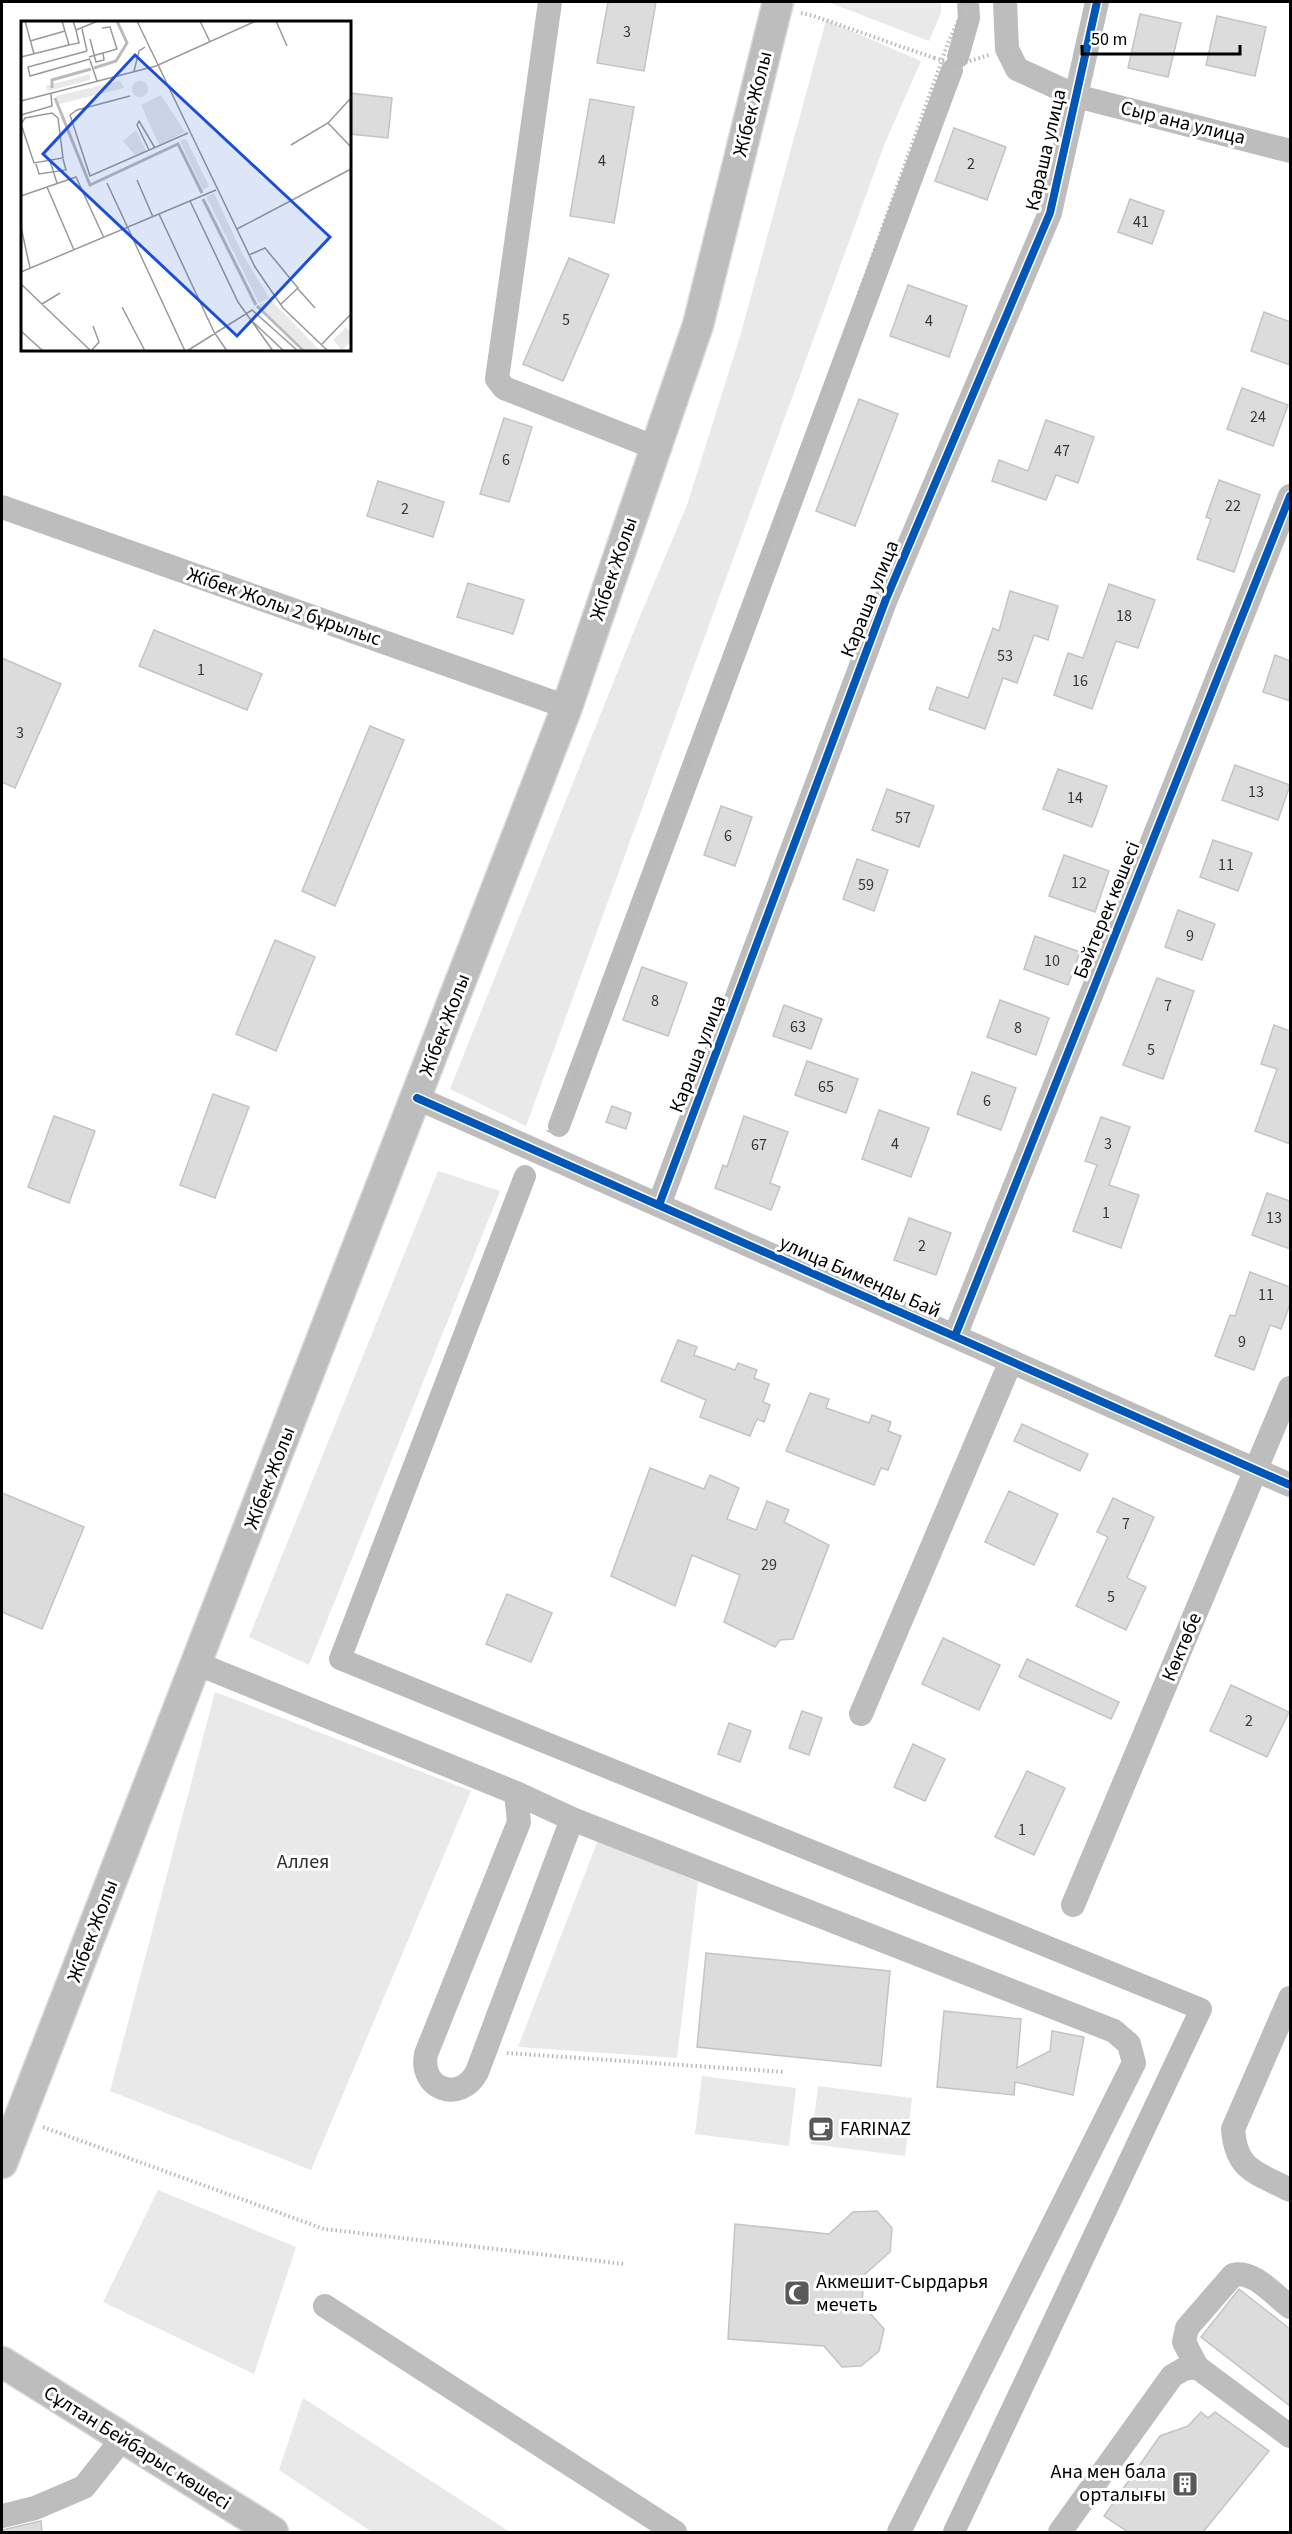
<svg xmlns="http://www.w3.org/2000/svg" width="1292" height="2534" font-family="'Source Sans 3',sans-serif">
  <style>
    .green { fill: #e9e9e9 }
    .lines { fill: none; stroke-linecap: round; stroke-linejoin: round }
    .canal { stroke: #bbb; stroke-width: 22 }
    .building { fill: #dcdcdc; stroke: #c4c4c4; stroke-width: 1.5 }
    .major-casing { stroke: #dbdbdb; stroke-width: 33 }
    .path { stroke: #b8b8b8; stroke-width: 4; stroke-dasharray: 1.5 3; stroke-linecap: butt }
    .minor { stroke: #bdbdbd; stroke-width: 24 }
    .major { stroke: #bdbdbd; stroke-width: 30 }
    .path-bridge { stroke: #b8b8b8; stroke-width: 4; stroke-dasharray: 1.5 3; stroke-linecap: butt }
    .cycleway-casing { stroke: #fff; stroke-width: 11 }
    .cycleway { stroke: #0057b8; stroke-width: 8 }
    .labels { text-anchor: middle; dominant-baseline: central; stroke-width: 6; stroke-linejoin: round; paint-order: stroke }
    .number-label { font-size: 16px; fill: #373737 }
    .street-label { font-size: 20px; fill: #000; stroke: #fff }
    .park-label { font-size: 20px; fill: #2e2e2e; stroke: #fff }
    .poi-label { font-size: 20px; fill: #000; stroke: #fff; text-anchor: start }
    .inset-river { fill: none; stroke: #bbb; stroke-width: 3 }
    .inset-road { fill: none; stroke: #999; stroke-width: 1.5 }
    .view { fill: #1d4ed8; fill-opacity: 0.15; stroke: #1d4ed8; stroke-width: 3 }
    .inset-edge { fill: none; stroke: #000; stroke-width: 3 }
  </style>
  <rect width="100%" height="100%" fill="#fff"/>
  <g class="green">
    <polygon points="828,2 941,2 941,13 929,41"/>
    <polygon points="826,20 921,61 885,143 526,1126 450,1089 638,621 687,505 741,333"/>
    <polygon points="438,1171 500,1191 309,1665 249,1637"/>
    <polygon points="215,1692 471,1791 311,2170 110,2091"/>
    <polygon points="598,1840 698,1882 677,2058 518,2047"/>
    <polygon points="702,2076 796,2088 789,2146 695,2134"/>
    <polygon points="818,2086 912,2098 905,2156 811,2144"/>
    <polygon points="158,2190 296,2247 254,2374 103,2302"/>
    <polygon points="303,2398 510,2532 372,2532 279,2470"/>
  </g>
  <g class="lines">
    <g class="canal">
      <polyline points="958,57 969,18 968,2"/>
      <polyline points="559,1126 952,70"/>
      <polyline points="525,1176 340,1659 1201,2009 954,2532"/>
    </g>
  </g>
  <g class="building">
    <polygon points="608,2 656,2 644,71 597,63"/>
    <polygon points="1140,14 1181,23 1168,77 1128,68"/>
    <polygon points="1217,16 1266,27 1255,76 1206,65"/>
    <polygon points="350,93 392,98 388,138 350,134"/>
    <polygon points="590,99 634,107 614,223 570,216"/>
    <polygon points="954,128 1006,147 987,200 935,181"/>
    <polygon points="1130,199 1164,211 1152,244 1118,232"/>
    <polygon points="569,258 609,275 563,381 523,364"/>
    <polygon points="908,285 967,306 949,357 890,336"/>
    <polygon points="1264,312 1290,322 1290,365 1251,351"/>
    <polygon points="1242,388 1288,405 1273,446 1227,429"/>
    <polygon points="859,399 898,414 855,526 816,511"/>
    <polygon points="504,418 532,427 509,502 480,494"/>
    <polygon points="1046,420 1094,437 1078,483 1056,475 1046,500 992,481 999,460 1028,471"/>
    <polygon points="1219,480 1260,495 1234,572 1197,559 1211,519 1206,517"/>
    <polygon points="378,481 444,502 433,537 367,516"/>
    <polygon points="468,583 524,600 513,634 457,617"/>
    <polygon points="1109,584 1155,600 1138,648 1116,641 1092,709 1054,695 1068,653 1083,658"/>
    <polygon points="1010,591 1058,606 1048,640 1034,635 1017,683 1003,678 985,729 929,709 937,687 968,698 993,628 999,631"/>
    <polygon points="154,630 262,674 247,710 139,666"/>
    <polygon points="1275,655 1290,661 1290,701 1263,692"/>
    <polygon points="2,658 61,684 15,788 2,782"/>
    <polygon points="370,726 404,740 335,906 302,891"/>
    <polygon points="1235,765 1290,785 1278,820 1222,800"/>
    <polygon points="1058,769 1107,786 1092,827 1043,809"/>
    <polygon points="887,789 934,806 919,847 872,830"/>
    <polygon points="721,806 752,817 735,866 704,855"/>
    <polygon points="1213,840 1252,853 1238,891 1200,877"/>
    <polygon points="1064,855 1109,871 1095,912 1049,896"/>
    <polygon points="857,859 888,870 874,911 843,899"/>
    <polygon points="1178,910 1215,924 1202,960 1165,947"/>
    <polygon points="1035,936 1080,952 1068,985 1024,969"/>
    <polygon points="275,940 315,957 276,1051 236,1034"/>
    <polygon points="642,967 687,983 668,1036 623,1020"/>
    <polygon points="1157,978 1194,991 1163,1079 1123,1065"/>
    <polygon points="1000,1000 1049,1018 1036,1055 987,1037"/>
    <polygon points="784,1005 822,1019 811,1049 773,1036"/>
    <polygon points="1274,1025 1290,1031 1290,1144 1255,1131 1277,1069 1261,1064"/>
    <polygon points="807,1061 858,1079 846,1113 795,1095"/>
    <polygon points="972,1072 1016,1088 1001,1130 957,1114"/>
    <polygon points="213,1094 249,1107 215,1198 180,1185"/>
    <polygon points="612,1106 631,1113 626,1129 606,1122"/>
    <polygon points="879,1110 929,1128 911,1177 862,1159"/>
    <polygon points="54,1116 95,1131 69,1203 28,1187"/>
    <polygon points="744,1116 788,1132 770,1183 780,1187 771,1210 715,1188 723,1165 727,1167"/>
    <polygon points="1101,1117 1130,1127 1109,1185 1139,1195 1121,1248 1073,1231 1097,1165 1085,1161"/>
    <polygon points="1267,1193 1290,1201 1290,1249 1252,1235"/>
    <polygon points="909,1218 951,1233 936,1275 894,1260"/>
    <polygon points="1250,1272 1290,1287 1290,1304 1281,1329 1270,1325 1254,1370 1215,1356 1230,1315 1235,1316"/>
    <polygon points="678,1340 697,1347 694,1355 735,1370 738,1363 757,1370 754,1378 769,1384 763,1402 770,1405 764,1422 757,1419 750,1436 700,1417 706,1400 661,1381"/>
    <polygon points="810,1393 829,1399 826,1408 869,1423 872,1415 891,1422 888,1431 901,1436 888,1470 881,1468 874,1485 786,1451"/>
    <polygon points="1022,1424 1088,1454 1080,1471 1014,1441"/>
    <polygon points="650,1468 704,1489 710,1475 739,1488 727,1519 756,1530 767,1501 789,1510 784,1522 829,1545 793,1639 780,1640 775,1647 724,1622 740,1575 692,1555 675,1606 611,1576"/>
    <polygon points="1009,1491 1058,1514 1034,1565 985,1542"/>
    <polygon points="2,1493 84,1527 42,1629 2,1612"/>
    <polygon points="1113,1498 1154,1517 1127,1578 1146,1587 1126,1630 1076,1606 1108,1537 1097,1532"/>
    <polygon points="507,1594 552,1613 531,1662 486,1644"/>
    <polygon points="943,1638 1000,1665 979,1710 922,1684"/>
    <polygon points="1027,1659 1119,1702 1111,1719 1019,1677"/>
    <polygon points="1231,1685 1289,1712 1267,1757 1210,1731"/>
    <polygon points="802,1711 822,1718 809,1755 789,1748"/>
    <polygon points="729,1723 751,1731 740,1762 718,1754"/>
    <polygon points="913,1744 945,1759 925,1801 894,1787"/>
    <polygon points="1027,1771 1065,1788 1034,1855 995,1837"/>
    <polygon points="706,1953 890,1971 881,2066 697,2047"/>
    <polygon points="944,2011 1021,2019 1017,2068 1050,2051 1052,2031 1084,2037 1073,2095 1015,2082 1014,2095 937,2087"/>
    <polygon points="877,2211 892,2228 890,2252 864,2275 862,2304 884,2329 879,2351 861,2366 842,2367 824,2346 728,2339 735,2224 829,2234 853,2212"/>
    <polygon points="1239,2289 1290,2329 1290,2406 1201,2337"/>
    <polygon points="1201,2412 1208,2418 1215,2412 1269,2451 1203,2532 1128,2532 1104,2516 1160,2436 1188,2426"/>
    <polygon points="41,2521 42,2532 2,2532 2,2530"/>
  </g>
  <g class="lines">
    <defs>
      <g id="major">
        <polyline points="2,2163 567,707 698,325 778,2"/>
        <polyline points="2,2362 273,2532"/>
      </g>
    </defs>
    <use href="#major" class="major-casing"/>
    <g class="path">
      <polyline points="801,13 814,16 934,58"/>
      <polyline points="957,65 989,55"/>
      <polyline points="548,1132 562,1109 740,629 948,43 961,15 961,2"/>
      <polyline points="507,2053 784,2072"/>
      <polyline points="43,2127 324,2229 624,2264"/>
    </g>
    <g class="minor">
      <polyline points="550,2 497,379 504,388 656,448"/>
      <polyline points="1005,2 1007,49 1017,69 1076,96 1290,151"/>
      <polyline points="2,507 567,707"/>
      <polyline points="417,1098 1290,1485"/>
      <polyline points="659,1205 886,599 1050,213 1097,2"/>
      <polyline points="955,1336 1290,496"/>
      <polyline points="198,1664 516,1793 572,1819 1114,2031 1129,2044 1134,2063 899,2532"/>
      <polyline points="861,1714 1011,1361"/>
      <path d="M516 1793 519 1822 426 2054C419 2089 460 2104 477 2072L572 1819"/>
      <polyline points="1073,1905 1290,1388"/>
      <path d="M1290 1998 1233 2129C1236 2171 1256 2172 1290 2190"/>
      <polyline points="325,2306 675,2532"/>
      <path d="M1197 2367 1184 2342 1187 2328 1233 2275C1253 2269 1275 2296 1290 2307"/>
      <polyline points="2,2516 35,2508 84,2487 122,2439"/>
      <polyline points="1060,2532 1172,2376 1184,2369 1197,2367 1290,2436"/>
    </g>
    <use href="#major" class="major"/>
    <polyline class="path-bridge" points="934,58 957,65"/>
    <defs>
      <g id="cycleway">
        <polyline points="417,1098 1290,1485"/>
        <polyline points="659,1205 886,599 1050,213 1097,2"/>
        <polyline points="955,1336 1290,496"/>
      </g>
    </defs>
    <use href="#cycleway" class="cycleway-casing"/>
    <use href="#cycleway" class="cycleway"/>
  </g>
  <defs>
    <symbol id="cafe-square" viewBox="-11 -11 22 22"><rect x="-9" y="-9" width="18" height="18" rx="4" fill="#595959" stroke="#fff"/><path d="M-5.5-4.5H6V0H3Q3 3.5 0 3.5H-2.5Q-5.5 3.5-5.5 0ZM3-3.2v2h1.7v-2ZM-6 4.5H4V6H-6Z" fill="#fff"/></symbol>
    <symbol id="mosque-square" viewBox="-11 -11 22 22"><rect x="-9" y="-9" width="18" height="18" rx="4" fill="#595959" stroke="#fff"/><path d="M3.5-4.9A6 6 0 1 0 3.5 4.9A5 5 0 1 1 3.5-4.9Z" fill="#fff"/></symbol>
    <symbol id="building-square" viewBox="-11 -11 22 22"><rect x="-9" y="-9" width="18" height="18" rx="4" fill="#595959" stroke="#fff"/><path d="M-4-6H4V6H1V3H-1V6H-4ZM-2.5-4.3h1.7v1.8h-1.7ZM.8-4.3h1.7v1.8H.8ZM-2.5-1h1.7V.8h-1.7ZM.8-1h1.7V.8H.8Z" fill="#fff"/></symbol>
  </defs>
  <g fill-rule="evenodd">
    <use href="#cafe-square" x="806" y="2114" width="30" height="30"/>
    <use href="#mosque-square" x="782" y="2278" width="30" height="30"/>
    <use href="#building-square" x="1170" y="2469" width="30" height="30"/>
  </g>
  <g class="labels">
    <g class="number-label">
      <text x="627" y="32">3</text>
      <text x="602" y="161">4</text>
      <text x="971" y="164">2</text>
      <text x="1141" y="222">41</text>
      <text x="566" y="320">5</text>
      <text x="929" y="321">4</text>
      <text x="1258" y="417">24</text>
      <text x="1062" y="451">47</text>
      <text x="506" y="460">6</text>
      <text x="1233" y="506">22</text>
      <text x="405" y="509">2</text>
      <text x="1124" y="616">18</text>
      <text x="1005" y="656">53</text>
      <text x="201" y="670">1</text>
      <text x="1080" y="681">16</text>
      <text x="20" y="733">3</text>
      <text x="1256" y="792">13</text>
      <text x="1075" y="798">14</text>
      <text x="903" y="818">57</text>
      <text x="728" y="836">6</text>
      <text x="1226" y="865">11</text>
      <text x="1079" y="883">12</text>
      <text x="866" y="885">59</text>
      <text x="1190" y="936">9</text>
      <text x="1052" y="961">10</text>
      <text x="655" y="1001">8</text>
      <text x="1168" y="1006">7</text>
      <text x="798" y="1027">63</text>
      <text x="1018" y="1028">8</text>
      <text x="1151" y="1050">5</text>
      <text x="826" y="1087">65</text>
      <text x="987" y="1101">6</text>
      <text x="895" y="1144">4</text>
      <text x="1108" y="1144">3</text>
      <text x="759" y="1145">67</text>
      <text x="1106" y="1213">1</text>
      <text x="1274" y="1218">13</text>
      <text x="922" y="1246">2</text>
      <text x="1266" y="1295">11</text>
      <text x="1242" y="1342">9</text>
      <text x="1126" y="1524">7</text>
      <text x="769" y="1565">29</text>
      <text x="1111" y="1597">5</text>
      <text x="1249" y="1721">2</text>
      <text x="1022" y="1830">1</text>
    </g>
    <g class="street-label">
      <text transform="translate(753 104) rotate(-76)">Жібек Жолы</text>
      <text transform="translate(1183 123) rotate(14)">Сыр ана улица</text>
      <text transform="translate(1046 150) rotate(-77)">Караша улица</text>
      <text transform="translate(614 569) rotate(-71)">Жібек Жолы</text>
      <text transform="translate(870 599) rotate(-68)">Караша улица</text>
      <text transform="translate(284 607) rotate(19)">Жібек Жолы 2 бұрылыс</text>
      <text transform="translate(1107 910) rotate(-68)">Бәйтерек көшесі</text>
      <text transform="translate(445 1025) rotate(-69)">Жібек Жолы</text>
      <text transform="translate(698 1054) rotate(-69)">Караша улица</text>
      <text transform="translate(860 1277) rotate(24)">улица Бименды Бай</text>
      <text transform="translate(270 1478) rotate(-69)">Жібек Жолы</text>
      <text transform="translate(1182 1647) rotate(-67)">Көктөбе</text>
      <text transform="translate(93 1931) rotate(-69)">Жібек Жолы</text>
      <text transform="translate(137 2448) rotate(32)">Сұлтан Бейбарыс көшесі</text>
    </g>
    <g class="park-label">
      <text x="303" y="1862">Аллея</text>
    </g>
    <g class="poi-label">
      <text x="840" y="2129">FARINAZ</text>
      <text x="816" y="2282">Акмешит-Сырдарья<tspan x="816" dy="23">мечеть</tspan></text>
      <text x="1166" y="2472" text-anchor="end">Ана мен бала<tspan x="1166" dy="23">орталығы</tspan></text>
    </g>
  </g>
  <g transform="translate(21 21)">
    <rect width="330" height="330" fill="#fff"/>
    <path d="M69 53V59L27 70 25 65ZM111 68a8 8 0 1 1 16 0a8 8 0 1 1-16 0ZM99 60 103 67 38 83 35 75ZM140 74 164 111 138 124 120 84ZM115 109 125 130 114 134 102 120ZM165 118 188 165 182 169 159 120ZM193 172 221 232 248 277 238 282 185 175ZM250 279 283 313 299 330H286L240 287 239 284ZM325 306 330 311V320L321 329 312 319Z" fill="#e9e9e9"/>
    <path class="inset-river" d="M73 47 95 40 106 22 96 0M31 67V59L70 48M34 77 69 164 157 123 181 172M182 178 235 284M236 285 283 330"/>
    <path class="inset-road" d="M4 0 13 33M41 0 48 24 58 22 55 9M52 0 55 9 77 0M116 0 234 246 262 287 307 330M179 0 189 21M255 0 266 25M61 8 66 30M69 18 75 41 83 39 82 32M9 20 44 10M66 30 7 46 9 55 69 38M0 36 48 24M68 36 96 28 89 6 81 7M69 39 76 60M113 50 118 30 124 26M109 75 56 89 49 94 69 155 167 112M0 80 135 45 235 0M31 92 37 97 42 137 13 142 0 103 4 97ZM0 94 31 85 30 73M307 102 330 126M270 124 307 102 330 77M128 129 116 104 118 100 134 127M29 140 36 162M15 143 18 153 45 149 42 138M116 159 132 196M86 162 164 330M26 166 53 229M0 175 55 156 83 217M169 180 217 281 252 330M138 193 193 311 206 330M0 206 9 247M216 208 330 148M228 234 244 227 277 267 260 283M0 251 195 169M0 263 70 330M277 268 294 287M21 283 39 272M101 286 124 330M232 301 263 330M0 310 22 330M301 323 330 293M70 330 78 321 72 305M166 330 231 289 277 330"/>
    <path class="view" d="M114 34 309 216 216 315 22 133Z"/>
    <rect width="330" height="330" class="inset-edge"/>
  </g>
  <rect width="1292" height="2534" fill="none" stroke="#000000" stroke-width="6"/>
  <path d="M1082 45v9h158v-9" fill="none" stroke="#000000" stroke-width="3"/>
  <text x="1091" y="45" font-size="18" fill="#000000" stroke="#ffffff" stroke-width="4.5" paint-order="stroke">50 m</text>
</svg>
